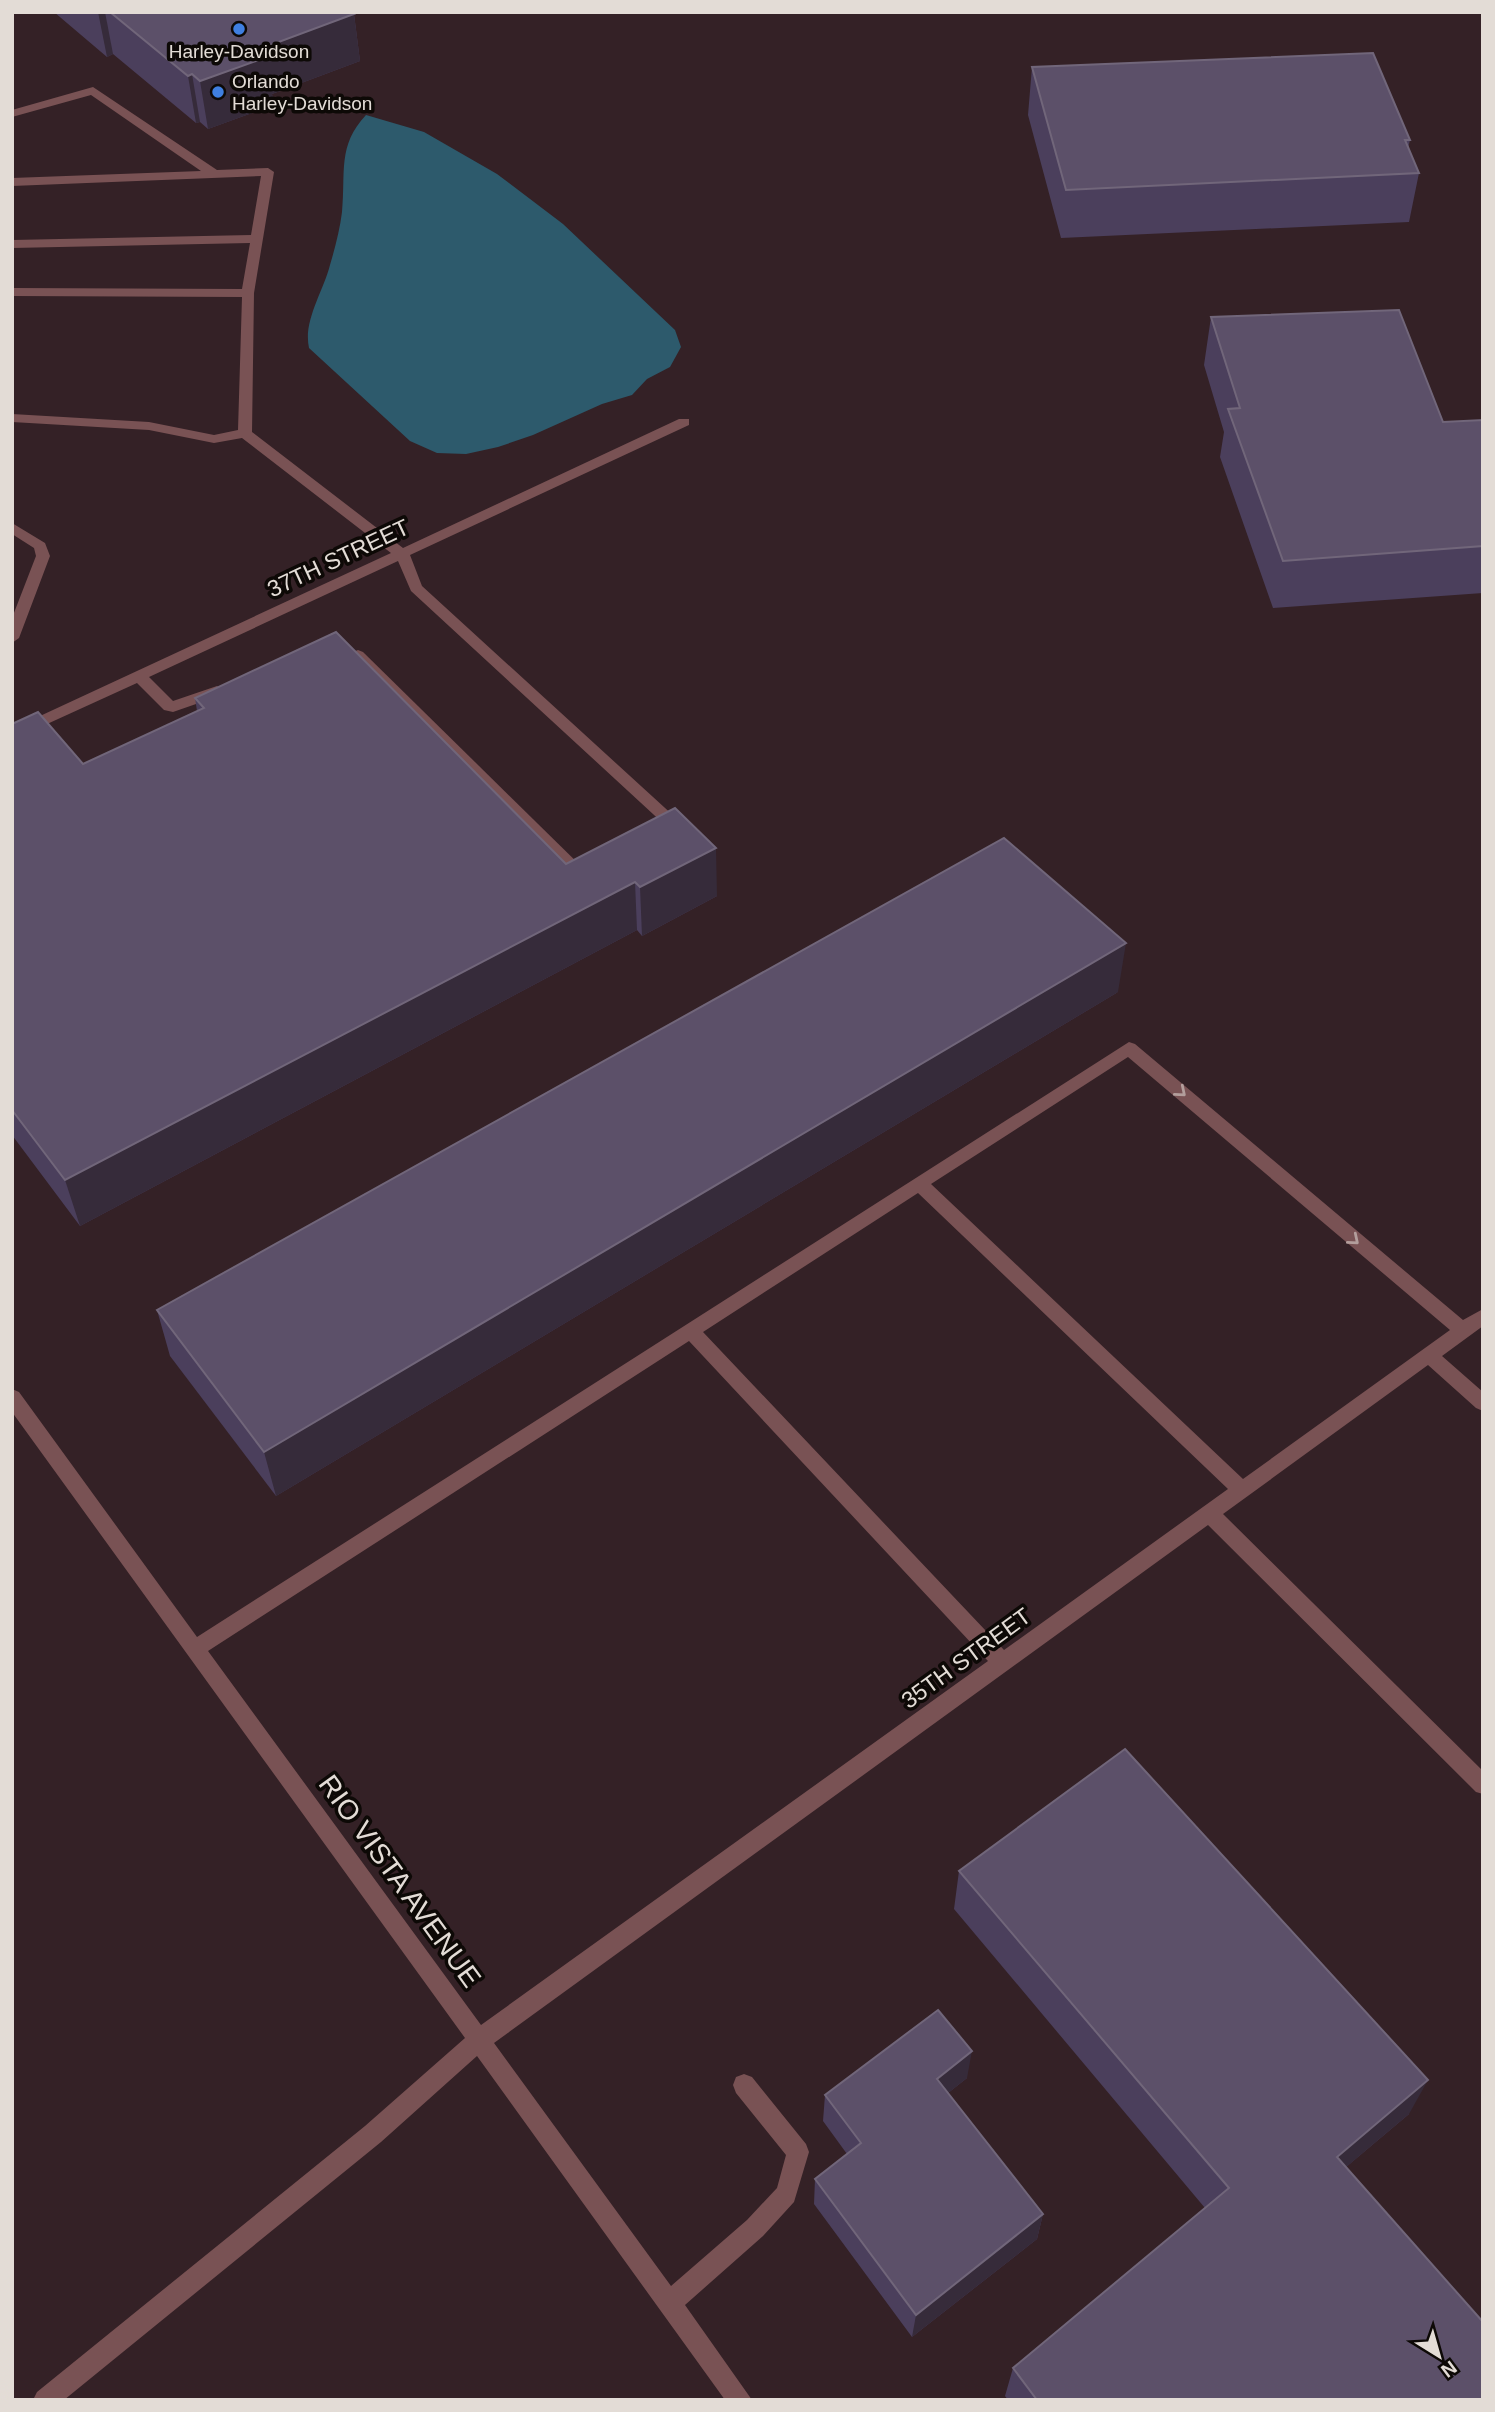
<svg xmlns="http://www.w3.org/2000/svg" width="1495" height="2412" font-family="Arial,sans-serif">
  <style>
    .industrial { fill: #342126 }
    .water { fill: #2d5a6c }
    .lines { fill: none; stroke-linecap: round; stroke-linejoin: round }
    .minor { fill: #795254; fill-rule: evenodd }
    .wall { fill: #4b3f5c }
    .shaded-wall { fill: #362b3a }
    .building { fill: #5c5069; stroke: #71667a; stroke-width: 2 }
    .oneway { stroke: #b39e9c }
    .shop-dot { fill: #3f7fe0; stroke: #0d0906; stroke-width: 2.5 }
    .labels { text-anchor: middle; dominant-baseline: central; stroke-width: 7; stroke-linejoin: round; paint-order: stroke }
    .far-poi-label { font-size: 19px; fill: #e3dcd6; stroke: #0d0906 }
    .street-label { font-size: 23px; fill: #e3dcd6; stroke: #0d0906 }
    .near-street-label { font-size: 28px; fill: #e3dcd6; stroke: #0d0906 }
  </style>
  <rect width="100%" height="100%" fill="#281e15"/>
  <rect class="industrial" x="12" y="12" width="1471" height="2388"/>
  <path class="water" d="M366 115 424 132 497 174 563 224 675 330 681 347 670 367 647 379 632 395 602 404 533 435 498 447 466 454 437 453 410 441 309 348C303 321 323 292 330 265 335 248 340 229 342 212 346 172 337 146 366 115Z"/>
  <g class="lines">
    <g class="minor">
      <polygon points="93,87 217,170 268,168 274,172 254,293 252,432 403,548 679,419 689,419 689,425 410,555 422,586 676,818 679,822 676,826 666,826 411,591 398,561 149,677 173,701 217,686 224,691 222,695 173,712 164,710 137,683 12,740 12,729 391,553 242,438 214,443 149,430 12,422 12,414 149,422 214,435 238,430 242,297 12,296 12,288 242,289 250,243 12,248 12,240 251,235 261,176 12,186 12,178 201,171 91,95 12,117 12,110"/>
      <polygon points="12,523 45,543 50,556 19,638 12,643 12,618 36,556 34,548 12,534"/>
      <polygon points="358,650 363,652 590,875 592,879 590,883 578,883 353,658 351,655 353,652"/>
      <path d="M1129 1042 1135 1044 1463 1320 1483 1309V1326L1442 1356 1483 1392V1411L1476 1408 1428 1365 1223 1514 1483 1771V1794L1476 1792 1208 1525 494 2043 671 2286 747 2220 777 2188 786 2155 736 2093 733 2085 736 2077 744 2074 752 2077 806 2144 809 2152 794 2202 763 2236 685 2305 752 2400H725L477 2056 381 2142 64 2400H33L37 2392 365 2126 465 2038 12 1412V1389L19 1392 197 1637ZM1128 1057 1450 1330 1243 1479 931 1184ZM918 1193 1228 1489 1004 1650 703 1332ZM689 1341 988 1661 481 2025 208 1651Z"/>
    </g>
  </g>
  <g class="wall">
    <polygon points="54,12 351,12 354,14 360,61 272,94 274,105 208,129 200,122 196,123 113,54 107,57"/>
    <polygon points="1032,67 1410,140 1408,148 1419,173 1409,222 1061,238 1028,115"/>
    <polygon points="1211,317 1443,422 1483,420 1483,593 1273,608 1220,457 1224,432 1204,365"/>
    <polygon points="195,698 566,864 717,896 642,936 637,930 80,1226 12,1135 12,724 83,764 197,711"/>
    <polygon points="1118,992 276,1496 170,1356 157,1310"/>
    <polygon points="959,1871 1409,2114 1346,2167 1483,2400 1008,2400 1005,2396 1013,2368 1205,2208 954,1909"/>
    <polygon points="967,2078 948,2093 1043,2214 1037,2239 912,2337 814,2204 815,2179 847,2154 823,2121 825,2095"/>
  </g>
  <g class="shaded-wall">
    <polygon points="98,12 105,12 113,54 107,57"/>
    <polygon points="354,14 360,61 272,94 274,105 208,129 200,81 257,50"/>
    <polygon points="192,74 200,122 196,123 188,76"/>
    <polygon points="716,848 717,896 642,936 640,887"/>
    <polygon points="635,882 637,930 80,1226 65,1180"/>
    <polygon points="1126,943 1118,992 276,1496 264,1452"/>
    <polygon points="972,2051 967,2078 933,2105 937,2079"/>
    <polygon points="1428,2080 1409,2114 1320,2189 1337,2157"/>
    <polygon points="1043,2214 1037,2239 912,2337 916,2315"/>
  </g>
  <g class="building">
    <polygon points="110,12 351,12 354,14 257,50 267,57 200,81 192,74 188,76"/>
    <polygon points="1373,53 1410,140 1405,140 1419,173 1066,190 1032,67"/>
    <polygon points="1399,310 1443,422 1483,420 1483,546 1283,561 1228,409 1240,408 1211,317"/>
    <polygon points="336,632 566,864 675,808 716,848 640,887 635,882 65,1180 12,1110 12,724 38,712 83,764 204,708 195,698"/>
    <polygon points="1004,838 1126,943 264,1452 157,1310"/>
    <polygon points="1125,1749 1428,2080 1337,2157 1483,2322 1483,2400 1037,2400 1013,2368 1229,2188 959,1871"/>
    <polygon points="938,2010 972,2051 937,2079 1043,2214 916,2315 815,2179 861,2143 825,2095"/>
  </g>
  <defs><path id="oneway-chevron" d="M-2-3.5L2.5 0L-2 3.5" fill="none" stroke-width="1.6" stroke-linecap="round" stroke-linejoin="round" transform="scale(1.75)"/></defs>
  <g class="oneway">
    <use href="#oneway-chevron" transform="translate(1181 1092) rotate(40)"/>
    <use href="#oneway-chevron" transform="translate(1354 1240) rotate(40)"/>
  </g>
  <g class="shop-dot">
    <circle cx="239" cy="29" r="7"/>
    <circle cx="218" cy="92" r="7"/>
  </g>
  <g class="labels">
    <g class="far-poi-label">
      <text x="239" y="51">Harley-Davidson</text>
      <text x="232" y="81" text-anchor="start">Orlando<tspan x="232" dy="22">Harley-Davidson</tspan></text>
    </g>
    <g class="street-label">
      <text transform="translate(338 558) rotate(-25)">37TH STREET</text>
      <text transform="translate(966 1658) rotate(-36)">35TH STREET</text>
    </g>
    <g class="near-street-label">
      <text transform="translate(400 1881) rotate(54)">RIO VISTA AVENUE</text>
    </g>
  </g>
  <rect width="1495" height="2412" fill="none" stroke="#e3dcd6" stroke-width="28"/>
  <g transform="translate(1439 2356) rotate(143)" stroke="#0d0906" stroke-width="5" paint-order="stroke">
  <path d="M0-5L12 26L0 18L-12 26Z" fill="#e3dcd6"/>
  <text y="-10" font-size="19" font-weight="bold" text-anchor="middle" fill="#e3dcd6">N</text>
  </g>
</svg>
